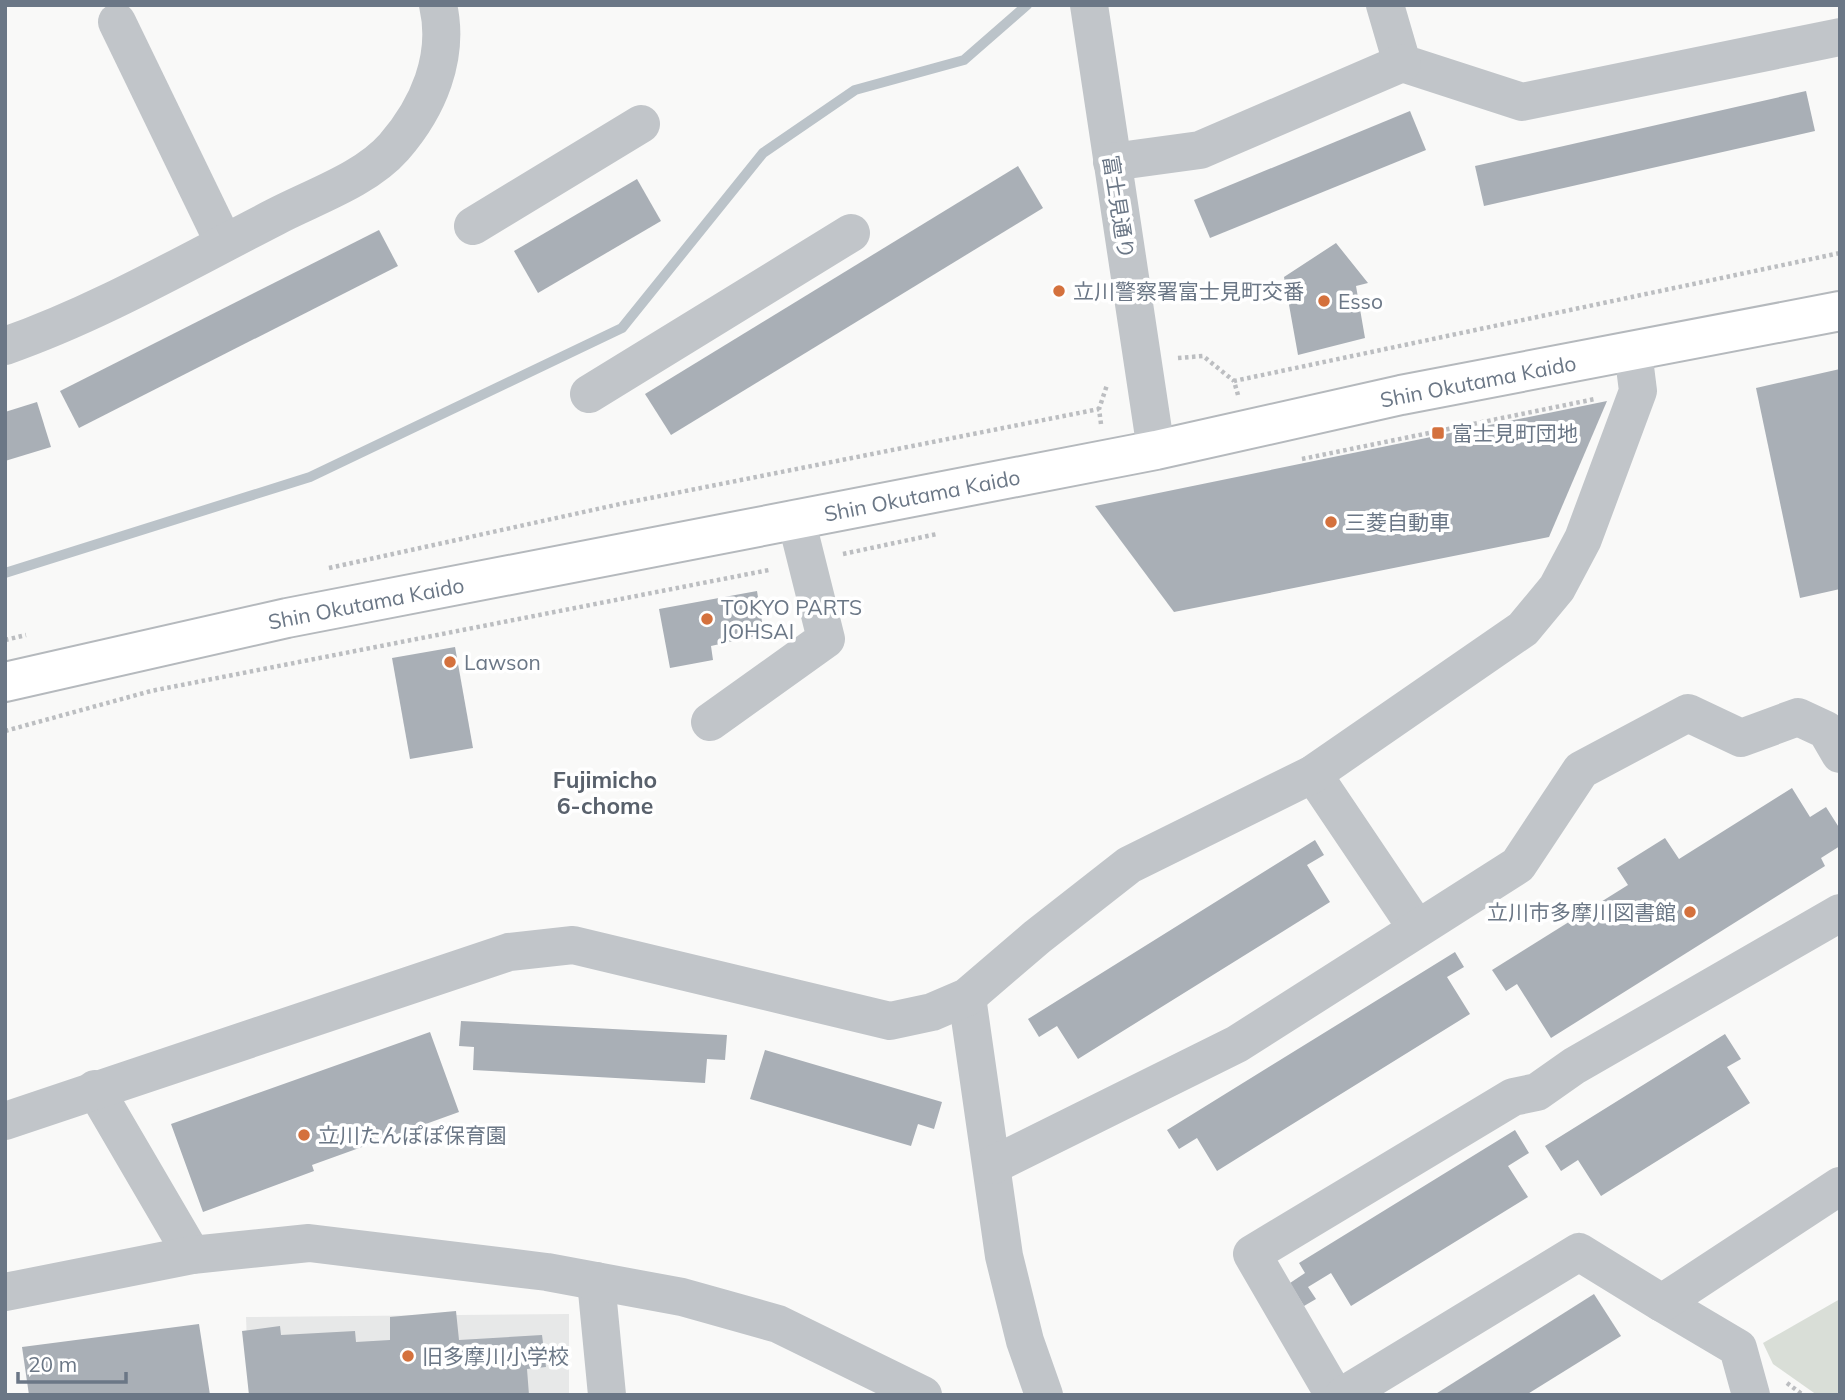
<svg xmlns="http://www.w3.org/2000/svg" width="1845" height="1400" font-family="Mulish,'Noto Sans JP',sans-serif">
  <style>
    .built { fill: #e7e8e8 }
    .green { fill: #d9ded7 }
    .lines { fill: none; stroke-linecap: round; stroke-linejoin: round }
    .stream { stroke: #bbc3c9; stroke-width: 10 }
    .building { fill: #a9afb6 }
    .major-casing { stroke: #b5b9bd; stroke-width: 42 }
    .path { stroke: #bcbec1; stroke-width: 4.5; stroke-dasharray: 3.5 3.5; stroke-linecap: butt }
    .minor { stroke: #c1c5c9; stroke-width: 38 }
    .major { stroke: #fff; stroke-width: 38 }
    .poi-dot { fill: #d4713d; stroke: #fff; stroke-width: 2.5 }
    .labels { text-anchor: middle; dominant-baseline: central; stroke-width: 7; stroke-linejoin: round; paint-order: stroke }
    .street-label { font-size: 21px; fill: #6b7786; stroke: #fff }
    .poi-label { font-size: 21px; fill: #6b7786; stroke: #fff; text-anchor: start }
    .neighbourhood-label { font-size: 23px; font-weight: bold; fill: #59616c; stroke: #fff }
  </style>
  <rect width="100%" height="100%" fill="#f9f9f8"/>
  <polygon class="built" points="569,1314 569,1395 249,1395 246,1317"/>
  <polygon class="green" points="1840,1299 1840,1395 1817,1395 1773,1364 1763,1343"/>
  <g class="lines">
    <polyline class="stream" points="5,573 310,477 622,328 763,153 855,90 964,60 1027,5"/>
  </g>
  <g class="building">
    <polygon points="1806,91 1815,131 1484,206 1475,166"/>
    <polygon points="1410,111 1426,150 1210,238 1194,200"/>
    <polygon points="1018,166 1043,208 671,435 645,394"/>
    <polygon points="637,179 661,221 538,293 514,251"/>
    <polygon points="379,230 398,266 79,428 60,391"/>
    <polygon points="1336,243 1368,283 1356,286 1365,338 1298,355 1284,277"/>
    <polygon points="1840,369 1840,589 1800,598 1756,388"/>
    <polygon points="1607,401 1549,537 1174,612 1095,506"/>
    <polygon points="37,402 51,447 5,461 5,412"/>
    <polygon points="757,591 764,634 711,646 713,660 670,668 659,609"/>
    <polygon points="455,647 473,748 410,759 392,658"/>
    <polygon points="1792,788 1810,817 1826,807 1840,829 1840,846 1821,858 1825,866 1551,1038 1517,984 1506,991 1492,970 1628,885 1617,868 1665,838 1679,859"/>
    <polygon points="1315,840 1324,855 1307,865 1330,902 1078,1059 1057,1026 1039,1037 1028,1019"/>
    <polygon points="1455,952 1464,967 1447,977 1470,1014 1217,1171 1197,1138 1179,1149 1167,1130"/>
    <polygon points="461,1021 727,1035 725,1060 707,1059 705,1083 473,1070 474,1047 459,1046"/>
    <polygon points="430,1032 459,1112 312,1165 314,1171 203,1212 171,1124"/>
    <polygon points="1725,1034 1741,1059 1727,1067 1750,1103 1601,1196 1578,1160 1561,1171 1545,1146"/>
    <polygon points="765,1050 942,1102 934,1129 918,1124 911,1146 750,1099"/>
    <polygon points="1515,1130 1529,1153 1508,1166 1528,1197 1351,1306 1331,1273 1308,1287 1316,1299 1304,1306 1290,1283 1305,1273 1299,1263"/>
    <polygon points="1594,1294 1621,1336 1526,1395 1434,1395"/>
    <polygon points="456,1311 459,1340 542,1335 546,1367 527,1369 529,1395 249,1395 242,1331 280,1326 281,1335 355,1331 356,1342 390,1340 390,1317"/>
    <polygon points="199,1324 210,1395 29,1395 22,1347"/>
  </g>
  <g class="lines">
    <defs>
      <polyline id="major" points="5,682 287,618 1156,450 1401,395 1840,311"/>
    </defs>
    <use href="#major" class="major-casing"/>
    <g class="path">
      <polyline points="1178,358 1203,356 1234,381"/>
      <polyline points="1238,395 1234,381 1840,253"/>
      <polyline points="1101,424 1099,409 1107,385"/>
      <polyline points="1302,459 1595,399"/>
      <polyline points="843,554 937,534"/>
      <polyline points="329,568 620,504 1099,409"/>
      <polyline points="5,640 26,635"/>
      <polyline points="5,731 151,691 769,570"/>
      <polyline points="1787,1383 1803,1395"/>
    </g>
    <g class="minor">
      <polyline points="1089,5 1156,450"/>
      <polyline points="1385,5 1402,63 1522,102 1840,37"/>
      <polyline points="117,22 224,243"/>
      <polyline points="1112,162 1200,150 1402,63"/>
      <polyline points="473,226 641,124"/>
      <path d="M5 346C99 313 187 262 275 217 313 197 365 180 394 147 428 108 450 57 438 5"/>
      <polyline points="589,394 851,233"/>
      <polyline points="710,722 826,639 796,519"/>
      <polyline points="1313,774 1416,927"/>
      <polyline points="967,997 1004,1256 1025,1341 1044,1395"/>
      <polyline points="95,1089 192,1255"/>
      <polyline points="5,1121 509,952 573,945 890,1021 932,1012 967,997 1037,937 1129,865 1313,774 1523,629 1557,588 1583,539 1638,391 1633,351"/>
      <polyline points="993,1165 1237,1044 1518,865 1581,770 1688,713 1741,738 1798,717 1826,730 1840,754"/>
      <polyline points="596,1281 607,1395"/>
      <polyline points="5,1292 192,1255 309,1243 547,1272 682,1297 778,1324 923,1395"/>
      <polyline points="1662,1303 1738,1348 1751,1395"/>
      <polyline points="1334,1395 1252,1254 1513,1097 1537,1092 1574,1066 1840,913"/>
      <polyline points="1344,1395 1579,1252 1662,1303 1840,1186"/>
    </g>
    <use href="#major" class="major"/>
  </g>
  <g class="poi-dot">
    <circle cx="1059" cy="291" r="7"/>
    <circle cx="1324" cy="301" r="7"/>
    <rect x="1431" y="426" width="14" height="14" rx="3.5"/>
    <circle cx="1331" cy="522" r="7"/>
    <circle cx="707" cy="619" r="7"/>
    <circle cx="450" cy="662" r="7"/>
    <circle cx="1690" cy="912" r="7"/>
    <circle cx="304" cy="1135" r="7"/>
    <circle cx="408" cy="1356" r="7"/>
  </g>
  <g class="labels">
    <g class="street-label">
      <text transform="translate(1119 207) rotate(81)">富士見通り</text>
      <text transform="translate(1478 381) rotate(-11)">Shin Okutama Kaido</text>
      <text transform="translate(922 495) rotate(-11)">Shin Okutama Kaido</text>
      <text transform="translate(366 603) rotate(-11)">Shin Okutama Kaido</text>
    </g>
    <g class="poi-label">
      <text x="1073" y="291">立川警察署富士見町交番</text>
      <text x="1338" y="301">Esso</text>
      <text x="1452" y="433">富士見町団地</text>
      <text x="1345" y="522">三菱自動車</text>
      <text x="721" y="607">TOKYO PARTS<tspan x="721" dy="24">JOHSAI</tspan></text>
      <text x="464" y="662">Lawson</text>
      <text x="1676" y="912" text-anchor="end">立川市多摩川図書館</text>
      <text x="318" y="1135">立川たんぽぽ保育園</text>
      <text x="422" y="1356">旧多摩川小学校</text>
    </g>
    <g class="neighbourhood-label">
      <text x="605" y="779">Fujimicho<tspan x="605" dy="26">6-chome</tspan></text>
    </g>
  </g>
  <rect width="1845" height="1400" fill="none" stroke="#6b7786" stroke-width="14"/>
  <path d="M18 1372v10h108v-10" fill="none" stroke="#6b7786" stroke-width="3.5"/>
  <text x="28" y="1372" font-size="21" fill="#6b7786" stroke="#ffffff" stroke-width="5" paint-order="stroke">20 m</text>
</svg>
